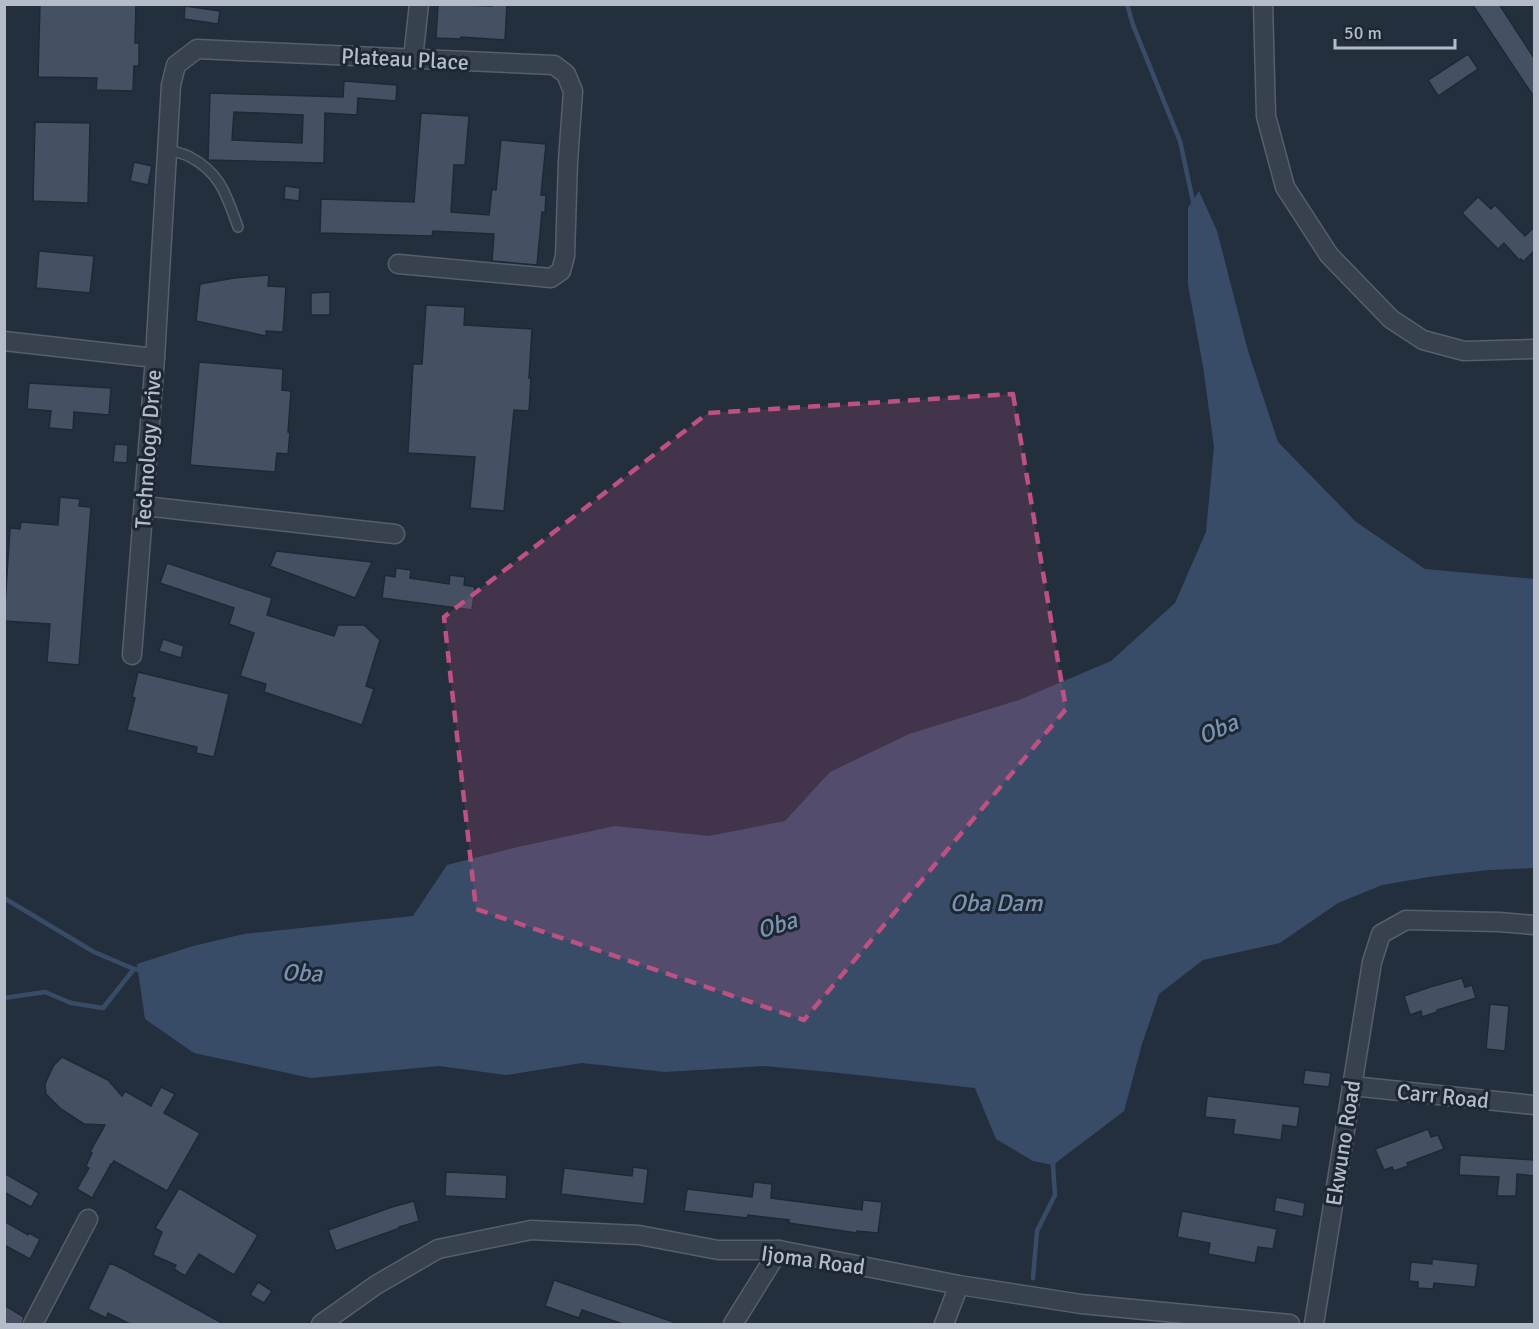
<svg xmlns="http://www.w3.org/2000/svg" width="1539" height="1329" font-family="Signika,sans-serif">
  <style>
    .water { fill: #394c67 }
    .lines { fill: none; stroke-linecap: round; stroke-linejoin: round }
    .stream { stroke: #394c67; stroke-width: 4.5 }
    .building { fill: #455162; stroke: #1f2835; stroke-width: 1.5; fill-rule: evenodd }
    .service-casing { stroke: #565f6c; stroke-width: 12 }
    .minor-casing { stroke: #565f6c; stroke-width: 21 }
    .service { stroke: #38414e; stroke-width: 9 }
    .minor { stroke: #38414e; stroke-width: 18 }
    .marked { fill: #bd5182; fill-opacity: 0.2; stroke: #bd5182; stroke-width: 4.5; stroke-dasharray: 12 8; stroke-linejoin: round }
    .labels { text-anchor: middle; dominant-baseline: central; stroke-width: 6; stroke-linejoin: round; paint-order: stroke }
    .street-label { font-size: 22px; fill: #b4bcc9; stroke: #1d2633 }
    .water-label { font-size: 24px; font-style: italic; fill: #7c92b1; stroke: #1d2633 }
  </style>
  <rect width="100%" height="100%" fill="#242f3e"/>
  <polygon class="water" points="1199,191 1217,231 1248,351 1278,442 1356,522 1425,569 1534,579 1534,868 1489,870 1435,876 1382,885 1338,903 1280,943 1203,960 1159,994 1142,1044 1124,1111 1053,1165 1033,1161 996,1139 975,1088 840,1073 764,1066 665,1072 582,1063 506,1075 439,1066 311,1078 194,1053 145,1019 137,964 193,946 244,934 413,916 447,865 518,847 615,826 709,836 785,821 830,772 909,734 1019,700 1111,661 1175,603 1206,532 1214,447 1203,366 1188,285 1188,208"/>
  <g class="lines">
    <g class="stream">
      <polyline points="1127,4 1133,25 1180,141 1194,206"/>
      <polyline points="4,898 94,952 134,969 142,970"/>
      <polyline points="4,998 45,992 71,1003 103,1008 134,969"/>
      <polyline points="1033,1278 1037,1231 1055,1195 1053,1166 1054,1159"/>
    </g>
  </g>
  <g class="building">
    <polygon points="40,4 136,4 135,43 139,43 139,66 134,66 133,91 96,90 97,78 38,77"/>
    <polygon points="438,4 492,6 492,4 507,4 505,40 461,37 461,39 436,38"/>
    <polygon points="1472,4 1499,4 1534,58 1534,97"/>
    <polygon points="185,6 220,11 218,24 184,19"/>
    <polygon points="1468,54 1478,69 1438,96 1428,80"/>
    <path d="M344 81 397 85 396 101 358 98 357 115 325 113 324 163 208 160 210 93 343 97ZM234 112 303 115 302 143 232 140Z"/>
    <polygon points="421,113 469,116 465,165 454,165 451,212 489,215 492,189 496,190 501,140 546,144 541,195 546,195 545,213 542,212 537,265 492,261 494,234 433,231 432,236 320,233 321,199 414,202"/>
    <polygon points="35,122 90,123 88,203 33,201"/>
    <polygon points="134,162 152,166 148,185 130,181"/>
    <polygon points="285,186 300,188 299,201 284,199"/>
    <polygon points="1478,197 1491,209 1495,205 1525,236 1534,227 1534,251 1523,262 1521,259 1519,260 1504,243 1498,249 1462,213"/>
    <polygon points="39,251 94,256 90,293 36,288"/>
    <polygon points="269,275 268,286 286,287 283,332 266,331 266,336 196,321 200,284 234,278"/>
    <polygon points="330,292 330,315 311,315 311,293"/>
    <polygon points="426,305 465,307 464,325 532,329 529,378 531,378 529,411 514,410 504,511 470,508 475,457 408,453 413,364 422,364"/>
    <polygon points="199,362 283,369 282,390 291,391 288,432 290,432 288,454 277,453 275,472 190,465"/>
    <polygon points="29,383 111,388 109,415 74,412 73,430 49,428 51,411 27,409"/>
    <polygon points="115,444 128,445 127,463 113,462"/>
    <polygon points="60,497 80,499 79,506 91,507 79,665 47,662 50,624 4,621 10,528 20,529 21,522 58,525"/>
    <polygon points="276,551 372,562 355,598 270,566"/>
    <polygon points="167,563 272,598 267,615 334,636 338,625 364,625 380,640 366,686 374,689 362,725 264,692 266,684 240,676 254,633 229,624 234,608 160,583"/>
    <polygon points="396,568 411,570 410,578 449,584 450,575 465,577 464,585 475,587 472,610 382,598 385,575 395,577"/>
    <polygon points="163,639 184,646 181,658 159,651"/>
    <polygon points="138,672 229,694 214,757 196,753 197,747 127,730 135,698 132,697"/>
    <polygon points="1462,978 1465,987 1472,985 1476,998 1437,1010 1437,1012 1422,1017 1421,1011 1410,1015 1404,996 1430,987"/>
    <polygon points="1490,1004 1509,1006 1505,1051 1486,1049"/>
    <polygon points="62,1057 108,1080 122,1096 125,1091 151,1106 161,1087 175,1094 164,1113 200,1133 167,1191 114,1161 112,1164 111,1164 92,1198 77,1189 89,1168 86,1166 92,1153 90,1152 105,1125 84,1124 61,1109 46,1094 45,1084 49,1075 54,1065"/>
    <polygon points="1305,1070 1331,1073 1329,1087 1303,1084"/>
    <polygon points="1207,1096 1300,1107 1297,1127 1283,1125 1281,1140 1233,1134 1235,1120 1205,1117"/>
    <polygon points="1428,1129 1431,1137 1438,1135 1444,1149 1407,1163 1408,1166 1394,1171 1392,1167 1384,1170 1375,1149"/>
    <polygon points="1460,1155 1534,1160 1534,1176 1517,1174 1516,1196 1497,1196 1499,1177 1459,1175"/>
    <polygon points="633,1167 648,1169 644,1204 561,1194 564,1168 632,1176"/>
    <polygon points="446,1172 507,1175 506,1199 445,1196"/>
    <polygon points="4,1173 39,1193 31,1207 4,1192"/>
    <polygon points="754,1182 772,1184 771,1198 862,1210 863,1200 882,1202 878,1233 857,1231 857,1233 789,1223 789,1220 748,1215 747,1218 684,1211 687,1189 752,1197"/>
    <polygon points="179,1188 258,1235 234,1275 199,1254 185,1276 174,1269 176,1265 153,1255 162,1232 155,1228"/>
    <polygon points="1276,1197 1305,1203 1303,1217 1274,1211"/>
    <polygon points="414,1201 419,1221 399,1227 400,1228 336,1251 328,1230 392,1207"/>
    <polygon points="1182,1211 1277,1229 1273,1249 1258,1247 1255,1263 1208,1254 1210,1243 1177,1237"/>
    <polygon points="4,1221 28,1235 29,1233 40,1239 30,1259 4,1245"/>
    <polygon points="1432,1259 1478,1264 1475,1287 1434,1283 1433,1289 1418,1288 1418,1282 1409,1281 1411,1262 1432,1264"/>
    <polygon points="110,1263 123,1269 224,1324 130,1324 108,1313 106,1318 88,1309"/>
    <polygon points="554,1280 676,1323 676,1324 623,1324 582,1310 579,1318 545,1306"/>
    <polygon points="258,1282 272,1291 264,1303 250,1295"/>
    <polygon points="4,1305 24,1317 22,1324 4,1324"/>
  </g>
  <g class="lines">
    <defs>
      <path id="service" d="M167 149C174 152 183 153 190 157 221 173 227 197 238 227"/>
      <g id="minor">
        <polyline points="1263,4 1266,116 1285,187 1329,255 1391,319 1423,340 1464,351 1534,349"/>
        <polyline points="413,59 419,4"/>
        <polyline points="4,341 155,358 132,655"/>
        <polyline points="155,358 171,85 176,65 197,49 554,65 566,74 573,91 568,161 565,256 561,271 551,278 398,264"/>
        <polyline points="144,506 395,534"/>
        <polyline points="1352,1086 1534,1105"/>
        <polyline points="33,1324 88,1219"/>
        <polyline points="321,1324 376,1285 438,1249 531,1230 639,1235 718,1250 779,1250 959,1285 1081,1304 1290,1324"/>
        <polyline points="733,1324 779,1250"/>
        <polyline points="944,1324 959,1285"/>
        <polyline points="1314,1324 1372,962 1381,934 1406,920 1499,922 1534,925"/>
      </g>
    </defs>
    <use href="#service" class="service-casing"/>
    <use href="#minor" class="minor-casing"/>
    <use href="#service" class="service"/>
    <use href="#minor" class="minor"/>
  </g>
  <path class="marked" d="M1013 394 1066 709 804 1020 476 909 444 617 708 413Z"/>
  <g class="labels">
    <g class="street-label">
      <text transform="translate(405 59) rotate(3)">Plateau Place</text>
      <text transform="translate(148 449) rotate(-86)">Technology Drive</text>
      <text transform="translate(1443 1096) rotate(6)">Carr Road</text>
      <text transform="translate(1343 1143) rotate(-81)">Ekwuno Road</text>
      <text transform="translate(813 1260) rotate(8)">Ijoma Road</text>
    </g>
    <g class="water-label">
      <text transform="translate(1218 729) rotate(-24)">Oba</text>
      <text x="996" y="903">Oba Dam</text>
      <text transform="translate(777 925) rotate(-17)">Oba</text>
      <text transform="translate(302 973) rotate(2)">Oba</text>
    </g>
  </g>
  <rect width="1539" height="1329" fill="none" stroke="#b4bcc9" stroke-width="12"/>
  <path d="M1335 39v9h120v-9" fill="none" stroke="#b4bcc9" stroke-width="3"/>
  <text x="1344" y="39" font-size="18" fill="#b4bcc9" stroke="#1d2633" stroke-width="4.5" paint-order="stroke">50 m</text>
</svg>
